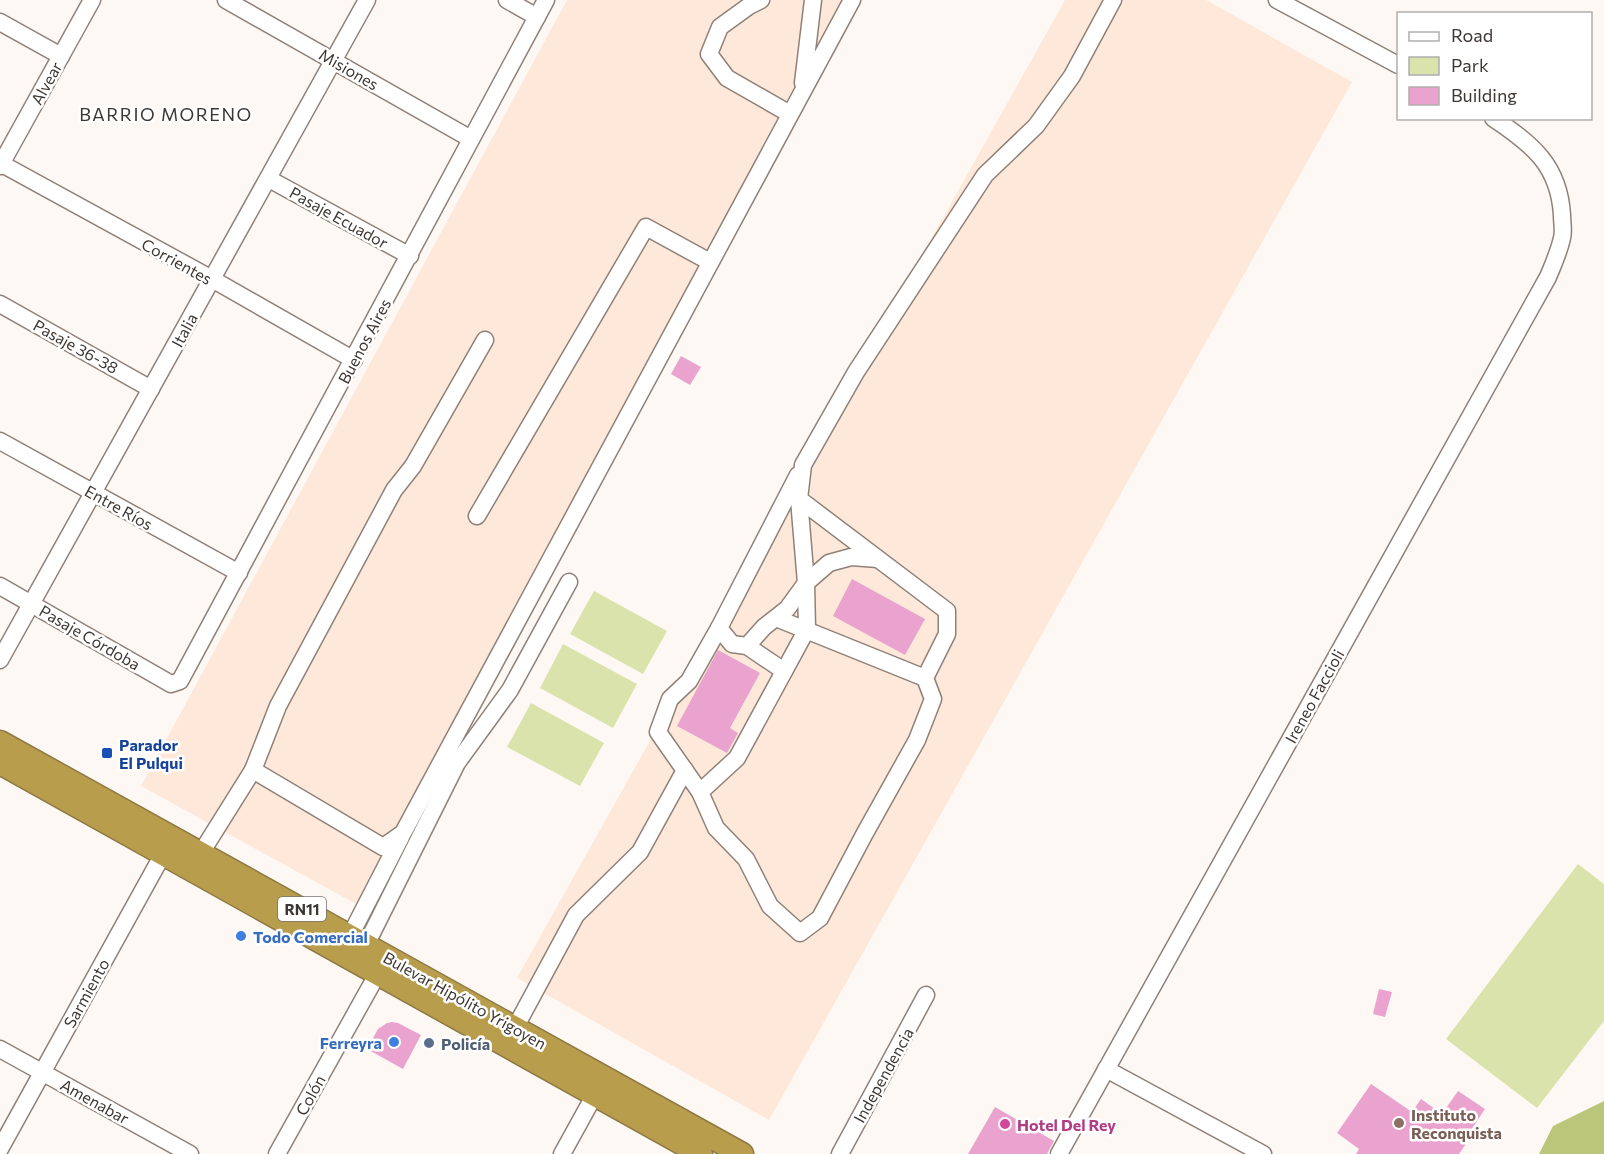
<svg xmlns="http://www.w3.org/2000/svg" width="1604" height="1154" font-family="Commissioner,sans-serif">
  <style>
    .built { fill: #fee8d9 }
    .green { fill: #dae3ac }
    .forest { fill: #bbc67b }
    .building { fill: #e9a3ce }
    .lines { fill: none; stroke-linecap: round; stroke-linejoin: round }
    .minor-casing { stroke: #8f8178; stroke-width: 19 }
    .highway-casing { stroke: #8d7943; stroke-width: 25 }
    .minor { stroke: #fff; stroke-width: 16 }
    .highway { stroke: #b89d4c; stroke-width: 22 }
    .transit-dot { fill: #1a4fb4; stroke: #fff; stroke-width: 2 }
    .shop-dot { fill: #3f7fe0; stroke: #fff; stroke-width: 2 }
    .service-dot { fill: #5c6f8a; stroke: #fff; stroke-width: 2 }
    .education-dot { fill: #8d6e63; stroke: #fff; stroke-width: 2 }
    .hotel-dot { fill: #d1479c; stroke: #fff; stroke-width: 2 }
    .labels { text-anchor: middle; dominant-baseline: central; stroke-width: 5; stroke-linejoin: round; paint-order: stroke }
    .shield { fill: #fff; stroke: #777370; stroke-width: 1.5 }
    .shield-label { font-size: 15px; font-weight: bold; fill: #3d3733 }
    .street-label { font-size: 16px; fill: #3d3733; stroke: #fff }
    .transit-label { font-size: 16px; font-weight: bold; fill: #164399; stroke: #fff; text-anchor: start }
    .shop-label { font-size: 16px; font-weight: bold; fill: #366cbe; stroke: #fff; text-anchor: start }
    .service-label { font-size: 16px; font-weight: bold; fill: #4e5e75; stroke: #fff; text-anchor: start }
    .education-label { font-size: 16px; font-weight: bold; fill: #785e54; stroke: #fff; text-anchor: start }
    .hotel-label { font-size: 16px; font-weight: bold; fill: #b23c85; stroke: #fff; text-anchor: start }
    .neighbourhood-label { font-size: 18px; letter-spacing: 1.5px; fill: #3d3733; stroke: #fff }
  </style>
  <rect width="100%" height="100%" fill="#fef8f4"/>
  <g class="built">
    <polygon points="567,0 863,0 369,911 141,786"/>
    <polygon points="1065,0 1206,0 1352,82 769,1120 517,978"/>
  </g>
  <g class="green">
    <polygon points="594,591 667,631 643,674 570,634"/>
    <polygon points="563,644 637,684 613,728 540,688"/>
    <polygon points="531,703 604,743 580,786 507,747"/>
    <polygon points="1578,864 1604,884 1604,1021 1537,1108 1446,1039"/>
  </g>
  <polygon class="forest" points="1604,1101 1604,1154 1539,1154 1553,1126"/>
  <g class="building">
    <polygon points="681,356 701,367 690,385 671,374"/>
    <polygon points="852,579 925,619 905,655 833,616"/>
    <polygon points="718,650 760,673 730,728 738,733 727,753 677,726"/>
    <polygon points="1379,989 1392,992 1385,1017 1373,1014"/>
    <polygon points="392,1022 398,1023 421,1035 403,1069 367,1049 378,1029 387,1023"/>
    <polygon points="1371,1084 1412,1112 1421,1099 1442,1114 1458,1091 1485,1109 1469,1133 1472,1135 1459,1154 1356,1154 1359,1149 1337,1133"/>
    <polygon points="995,1107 1054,1141 1047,1154 968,1154"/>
  </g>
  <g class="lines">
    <defs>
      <g id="minor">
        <polyline points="226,0 471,139"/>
        <polyline points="507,0 537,17"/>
        <polyline points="761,0 749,6 720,27 709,54 727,78 790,114"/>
        <polyline points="1277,0 1398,65"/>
        <polyline points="0,22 61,56"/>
        <polyline points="803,83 813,0"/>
        <polyline points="0,163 212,279 354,360"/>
        <polyline points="0,166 92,0"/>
        <polyline points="269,179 410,256"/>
        <polyline points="0,304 151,389"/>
        <polyline points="485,340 413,466 394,490 278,706 253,770 383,847 403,833 852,0"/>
        <polyline points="0,441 239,573"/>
        <polyline points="798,475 719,628 732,644 747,646 764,627 787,609 806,583 829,563 851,557 878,559"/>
        <polyline points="799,499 947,611 947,634 925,678 933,699 917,740 865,833 820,918 800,933 770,906 746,859 716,828 700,792 737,758 807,629 806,583 799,499 803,465 856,372 985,175 1036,126 1072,76 1113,0"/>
        <polyline points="477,516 646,227 710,262"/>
        <polyline points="0,586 171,684 180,681 546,0"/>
        <polyline points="776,618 925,678"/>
        <polyline points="747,646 784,671"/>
        <polyline points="0,660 367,0"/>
        <polyline points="700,792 658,732 670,699 689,681 719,628"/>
        <polyline points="201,853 253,770"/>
        <polyline points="350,936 401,837"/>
        <polyline points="366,945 457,763 510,690 569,582"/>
        <polyline points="515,1028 576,915 640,852 685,770"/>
        <polyline points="0,1049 190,1154"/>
        <polyline points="1106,1069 1263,1154"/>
        <polyline points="0,1149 168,845"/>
        <polyline points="277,1154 378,973"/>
        <polyline points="562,1154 599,1087"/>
        <polyline points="840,1154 926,995"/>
        <path d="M1059 1154 1548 277C1553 265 1559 252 1562 238 1564 231 1562 223 1562 215 1559 165 1532 144 1493 118"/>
      </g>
      <g id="highway">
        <polyline points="0,742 742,1154"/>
        <polyline points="0,763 701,1154"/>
      </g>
    </defs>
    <use href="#minor" class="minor-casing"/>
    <use href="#highway" class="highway-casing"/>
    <use href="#minor" class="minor"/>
    <use href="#highway" class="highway"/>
  </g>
  <rect class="transit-dot" x="101" y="747" width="12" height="12" rx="3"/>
  <g class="shop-dot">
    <circle cx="241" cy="936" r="6"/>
    <circle cx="394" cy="1042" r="6"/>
  </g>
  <circle class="service-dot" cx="429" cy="1043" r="6"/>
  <circle class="education-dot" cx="1399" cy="1123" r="6"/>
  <circle class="hotel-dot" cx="1005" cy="1124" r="6"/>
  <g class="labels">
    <rect class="shield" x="278" y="897" width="48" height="24" rx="4.5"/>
    <g class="shield-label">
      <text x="302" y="909">RN11</text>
    </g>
    <g class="street-label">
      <text transform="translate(349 69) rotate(30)">Misiones</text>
      <text transform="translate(46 83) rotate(-61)">Alvear</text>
      <text transform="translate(339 217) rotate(29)">Pasaje Ecuador</text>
      <text transform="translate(177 261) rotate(29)">Corrientes</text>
      <text transform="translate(184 330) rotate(-61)">Italia</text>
      <text transform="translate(364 341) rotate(-62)">Buenos Aires</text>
      <text transform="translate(76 346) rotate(29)">Pasaje 36-38</text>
      <text transform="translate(119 507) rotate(29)">Entre Ríos</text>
      <text transform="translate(90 637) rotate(30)">Pasaje Córdoba</text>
      <text transform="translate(1314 696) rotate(-61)">Ireneo Faccioli</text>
      <text transform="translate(86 993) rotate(-61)">Sarmiento</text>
      <text transform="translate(465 1000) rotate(29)">Bulevar Hipólito Yrigoyen</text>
      <text transform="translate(883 1075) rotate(-61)">Independencia</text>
      <text transform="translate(310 1095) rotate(-61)">Colón</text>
      <text transform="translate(95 1101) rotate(29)">Amenabar</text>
    </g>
    <g class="transit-label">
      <text x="119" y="744">Parador<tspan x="119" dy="18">El Pulqui</tspan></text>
    </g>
    <g class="shop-label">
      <text x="253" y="936">Todo Comercial</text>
      <text x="382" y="1042" text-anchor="end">Ferreyra</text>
    </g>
    <g class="service-label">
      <text x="441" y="1043">Policía</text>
    </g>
    <g class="education-label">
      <text x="1411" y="1114">Instituto<tspan x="1411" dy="18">Reconquista</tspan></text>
    </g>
    <g class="hotel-label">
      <text x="1017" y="1124">Hotel Del Rey</text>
    </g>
    <g class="neighbourhood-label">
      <text x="166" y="114">BARRIO MORENO</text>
    </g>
  </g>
  <rect x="1397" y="12" width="195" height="108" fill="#ffffff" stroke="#b1afad" stroke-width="1.5"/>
  <rect x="1409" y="32" width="30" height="9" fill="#ffffff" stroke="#b1afad" stroke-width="1.5"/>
  <text x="1451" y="42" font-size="18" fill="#3d3733">Road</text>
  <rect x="1409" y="57" width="30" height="18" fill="#dae3ac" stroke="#b1afad" stroke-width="1.5"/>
  <text x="1451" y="72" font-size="18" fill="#3d3733">Park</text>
  <rect x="1409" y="87" width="30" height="18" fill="#e9a3ce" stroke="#b1afad" stroke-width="1.5"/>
  <text x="1451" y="102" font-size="18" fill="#3d3733">Building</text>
</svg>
